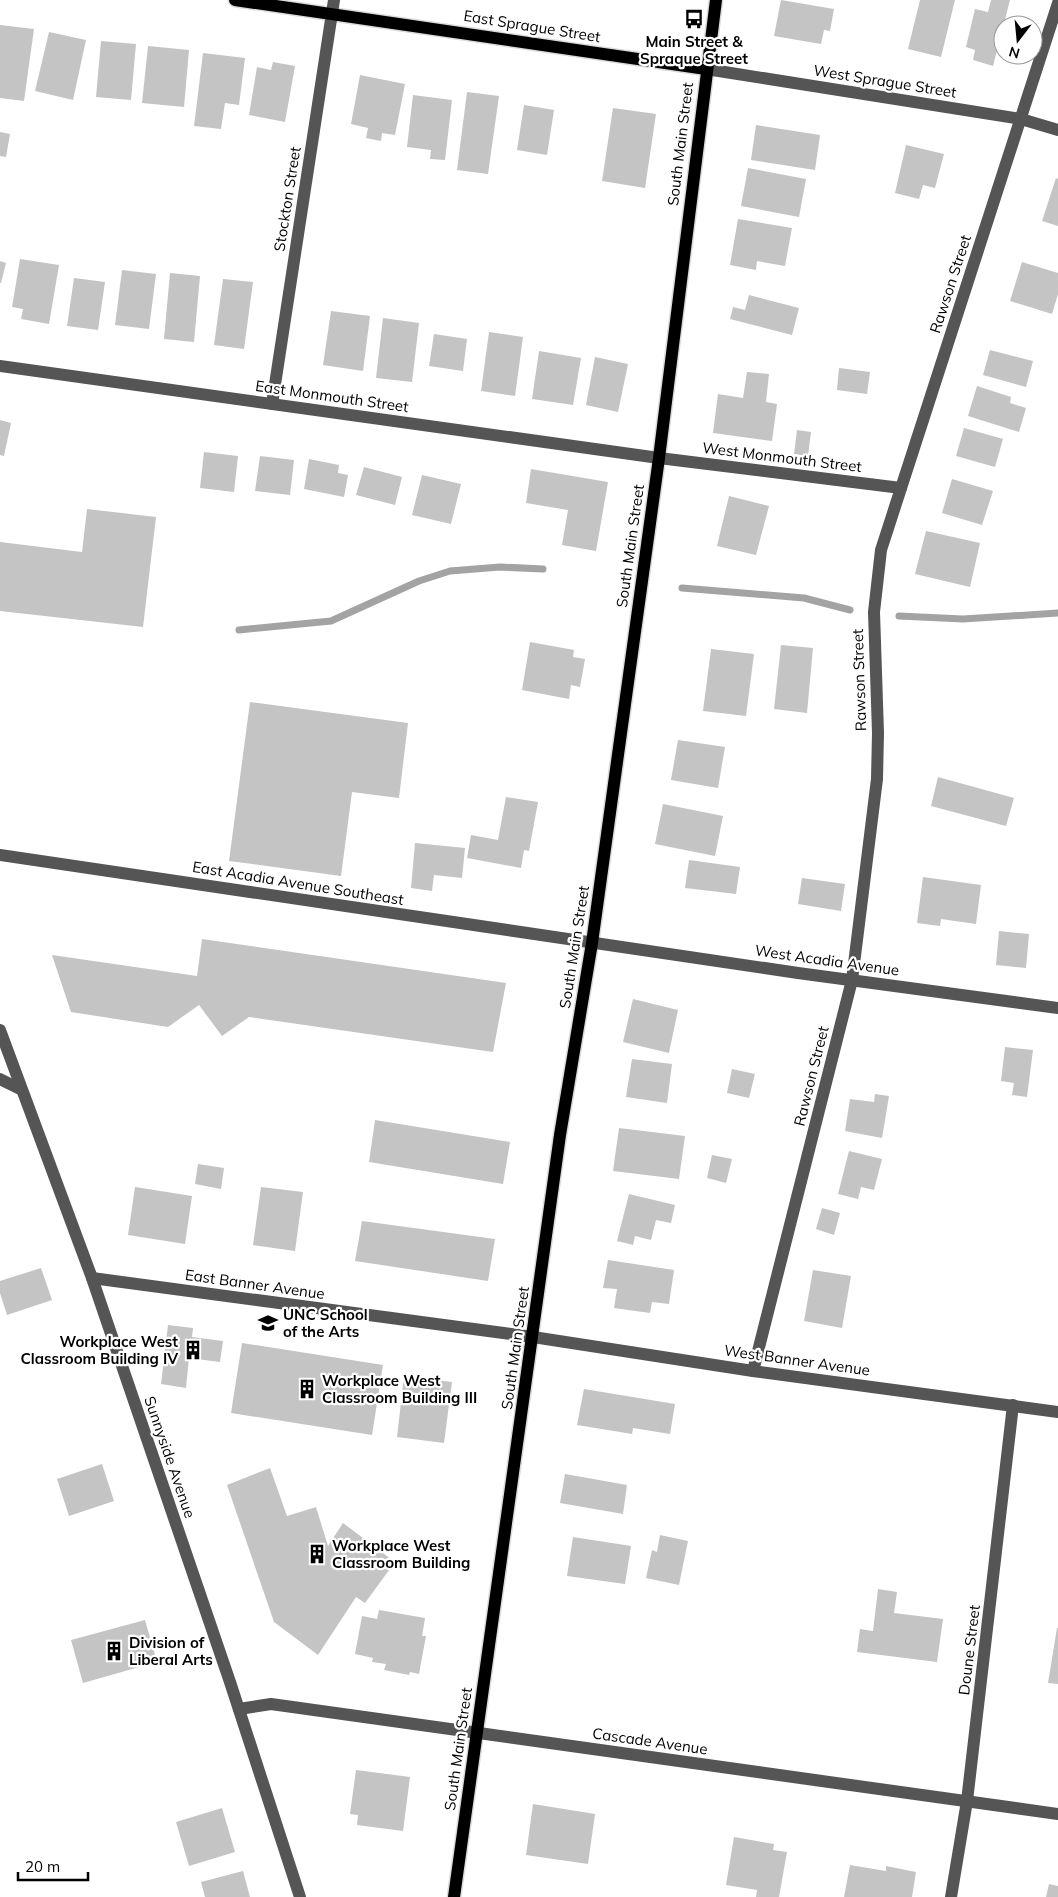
<svg xmlns="http://www.w3.org/2000/svg" width="1058" height="1897" font-family="Mulish,sans-serif">
  <style>
    .lines { fill: none; stroke-linecap: round; stroke-linejoin: round }
    .stream { stroke: #a3a3a3; stroke-width: 7 }
    .building { fill: #c4c4c4 }
    .major-casing { stroke: #dbdbdb; stroke-width: 15 }
    .minor { stroke: #555; stroke-width: 12 }
    .major { stroke: #000; stroke-width: 12 }
    .labels { text-anchor: middle; dominant-baseline: central; stroke-width: 4.5; stroke-linejoin: round; paint-order: stroke }
    .street-label { font-size: 15px; fill: #000; stroke: #fff }
    .poi-label { font-size: 15px; font-weight: bold; fill: #000; stroke: #fff; text-anchor: start }
  </style>
  <rect width="100%" height="100%" fill="#fff"/>
  <g class="lines">
    <g class="stream">
      <polyline points="682,588 804,598 850,610"/>
      <polyline points="899,616 963,619 1058,613"/>
      <polyline points="239,630 331,621 419,581 450,571 500,567 543,569"/>
    </g>
  </g>
  <g class="building">
    <polygon points="781,0 834,9 830,31 824,30 821,44 774,36"/>
    <polygon points="920,0 955,0 941,57 908,49"/>
    <polygon points="991,0 1010,0 993,66 973,60 975,50 966,47 975,9 988,12"/>
    <polygon points="0,25 34,29 24,101 0,98"/>
    <polygon points="49,32 86,40 73,100 35,91"/>
    <polygon points="101,41 136,44 131,100 96,97"/>
    <polygon points="148,46 189,50 184,107 142,103"/>
    <polygon points="203,53 245,58 239,105 225,103 221,129 194,126"/>
    <polygon points="273,62 295,66 285,122 249,115 257,67 271,70"/>
    <polygon points="360,75 405,84 395,135 382,133 381,141 366,138 368,128 351,124"/>
    <polygon points="467,92 499,96 488,174 457,170"/>
    <polygon points="413,95 452,100 445,160 430,159 431,150 407,147"/>
    <polygon points="524,105 554,110 547,155 517,150"/>
    <polygon points="613,108 656,114 645,188 602,181"/>
    <polygon points="756,125 820,135 815,170 751,160"/>
    <polygon points="0,132 10,134 6,157 0,156"/>
    <polygon points="906,145 944,154 935,188 923,185 919,199 895,193"/>
    <polygon points="748,168 806,179 799,217 741,206"/>
    <polygon points="1056,178 1058,179 1058,226 1042,221"/>
    <polygon points="738,219 792,228 785,266 757,261 756,270 730,265"/>
    <polygon points="20,259 59,265 49,324 21,319 23,309 12,307"/>
    <polygon points="0,261 6,263 1,283 0,283"/>
    <polygon points="1022,262 1058,273 1058,294 1052,314 1010,301"/>
    <polygon points="122,270 156,274 149,329 115,325"/>
    <polygon points="170,273 200,276 194,342 164,339"/>
    <polygon points="74,278 105,282 98,330 67,326"/>
    <polygon points="223,279 253,282 244,349 214,345"/>
    <polygon points="749,295 799,308 792,335 730,319 733,307 745,310"/>
    <polygon points="331,311 370,316 363,371 323,365"/>
    <polygon points="383,318 419,323 412,382 376,378"/>
    <polygon points="489,332 523,337 515,396 481,391"/>
    <polygon points="434,334 467,339 463,371 429,366"/>
    <polygon points="990,350 1033,361 1026,387 983,375"/>
    <polygon points="539,351 581,358 573,405 532,399"/>
    <polygon points="595,357 628,364 618,412 586,405"/>
    <polygon points="839,368 870,372 867,394 837,390"/>
    <polygon points="747,372 769,374 766,402 777,404 772,441 713,433 718,394 743,398"/>
    <polygon points="977,386 1011,397 1010,403 1026,408 1019,432 968,416"/>
    <polygon points="0,420 11,423 4,456 0,455"/>
    <polygon points="964,428 1003,439 995,467 956,456"/>
    <polygon points="797,430 811,432 808,456 794,454"/>
    <polygon points="204,452 238,456 234,492 200,488"/>
    <polygon points="260,456 294,460 290,495 255,491"/>
    <polygon points="309,459 339,465 338,473 348,475 344,497 304,489"/>
    <polygon points="364,467 402,477 395,505 356,495"/>
    <polygon points="531,469 608,482 596,551 562,545 568,510 526,503"/>
    <polygon points="422,475 461,484 451,524 412,515"/>
    <polygon points="952,479 993,491 982,525 942,513"/>
    <polygon points="729,496 769,506 756,555 717,546"/>
    <polygon points="87,509 156,517 143,627 0,611 0,542 82,552"/>
    <polygon points="926,531 980,543 970,587 915,574"/>
    <polygon points="530,642 574,650 573,657 585,659 580,687 571,685 569,699 522,690"/>
    <polygon points="781,645 813,648 807,713 774,709"/>
    <polygon points="711,649 754,654 746,716 703,711"/>
    <polygon points="250,702 408,723 399,798 352,792 341,876 229,861"/>
    <polygon points="678,740 725,747 718,788 671,780"/>
    <polygon points="938,777 1014,798 1006,826 931,806"/>
    <polygon points="506,797 538,802 529,851 524,850 521,868 467,858 471,835 498,840"/>
    <polygon points="663,804 723,816 715,856 655,844"/>
    <polygon points="415,843 465,848 462,878 434,875 432,891 411,888"/>
    <polygon points="689,860 740,867 736,894 685,888"/>
    <polygon points="923,877 981,885 976,924 941,919 940,926 917,923"/>
    <polygon points="802,878 845,884 841,911 798,904"/>
    <polygon points="999,931 1029,934 1026,968 996,965"/>
    <polygon points="202,939 506,983 493,1052 249,1017 222,1036 199,1005 168,1027 71,1012 52,955 197,976"/>
    <polygon points="633,999 678,1010 669,1053 623,1042"/>
    <polygon points="1005,1047 1033,1050 1027,1097 1012,1095 1014,1083 1001,1081"/>
    <polygon points="632,1059 672,1064 667,1103 626,1097"/>
    <polygon points="732,1069 755,1074 749,1098 727,1093"/>
    <polygon points="875,1094 889,1096 882,1138 845,1131 850,1099 874,1102"/>
    <polygon points="375,1120 510,1142 503,1184 369,1162"/>
    <polygon points="619,1128 685,1136 679,1179 613,1171"/>
    <polygon points="849,1151 882,1159 874,1190 861,1187 858,1199 838,1194"/>
    <polygon points="712,1155 732,1159 726,1183 707,1178"/>
    <polygon points="198,1164 224,1168 221,1189 195,1184"/>
    <polygon points="135,1187 192,1196 185,1244 128,1235"/>
    <polygon points="261,1187 303,1192 295,1251 253,1245"/>
    <polygon points="629,1194 675,1205 671,1223 656,1220 651,1240 635,1236 633,1245 617,1241"/>
    <polygon points="822,1208 840,1213 834,1235 816,1229"/>
    <polygon points="362,1221 495,1239 488,1281 355,1261"/>
    <polygon points="608,1260 674,1270 669,1304 652,1302 650,1313 614,1308 617,1289 603,1288"/>
    <polygon points="41,1268 52,1300 7,1315 0,1293 0,1281"/>
    <polygon points="813,1270 851,1276 842,1328 804,1321"/>
    <polygon points="168,1325 193,1328 192,1337 223,1341 220,1362 189,1358 186,1388 161,1384"/>
    <polygon points="242,1343 383,1365 372,1435 231,1413"/>
    <polygon points="404,1376 452,1382 444,1443 397,1437"/>
    <polygon points="584,1389 675,1404 670,1434 633,1428 632,1434 577,1425"/>
    <polygon points="102,1464 114,1501 69,1516 57,1479"/>
    <polygon points="270,1468 287,1516 316,1507 328,1546 343,1523 395,1562 365,1603 356,1597 318,1655 274,1622 227,1485"/>
    <polygon points="565,1474 627,1485 623,1514 560,1503"/>
    <polygon points="660,1535 688,1541 679,1585 646,1578 652,1550 657,1552"/>
    <polygon points="573,1537 631,1546 625,1584 567,1576"/>
    <polygon points="878,1589 897,1592 894,1613 943,1619 937,1662 857,1652 860,1629 873,1631"/>
    <polygon points="379,1610 425,1618 422,1636 426,1636 419,1674 410,1672 409,1675 384,1670 386,1664 372,1662 373,1658 355,1654 362,1616 377,1619"/>
    <polygon points="145,1620 157,1662 83,1683 71,1640"/>
    <polygon points="1057,1628 1058,1628 1058,1684 1048,1683"/>
    <polygon points="356,1770 410,1777 403,1831 357,1825 358,1815 350,1814"/>
    <polygon points="533,1804 595,1814 588,1864 526,1855"/>
    <polygon points="222,1808 235,1852 189,1866 176,1822"/>
    <polygon points="734,1837 774,1844 773,1850 787,1852 779,1897 756,1897 757,1890 726,1885"/>
    <polygon points="850,1865 886,1871 886,1866 916,1872 912,1897 844,1897"/>
    <polygon points="243,1871 250,1897 205,1897 201,1882"/>
    <polygon points="1049,1884 1058,1886 1058,1897 1046,1897"/>
  </g>
  <g class="lines">
    <defs>
      <g id="major">
        <polyline points="235,0 706,69"/>
        <polyline points="454,1897 560,1135 592,943 659,458 716,0"/>
      </g>
    </defs>
    <use href="#major" class="major-casing"/>
    <g class="minor">
      <polyline points="706,69 1021,119 1058,130"/>
      <polyline points="0,366 659,458 901,488"/>
      <polyline points="272,404 334,0"/>
      <polyline points="0,855 798,973 1058,1008"/>
      <polyline points="0,1030 92,1278 230,1682 300,1897"/>
      <polyline points="0,1079 20,1089"/>
      <polyline points="92,1278 533,1337 753,1371 1058,1412"/>
      <polyline points="753,1371 852,980 877,779 878,733 874,612 881,550 1058,3"/>
      <polyline points="239,1709 271,1704 1058,1814"/>
      <polyline points="951,1897 967,1801 1013,1405"/>
    </g>
    <use href="#major" class="major"/>
  </g>
  <defs>
    <symbol id="bus-bare" viewBox="-9 -9 18 18"><path d="M-5-6H5V4H4V6H2V4H-2V6H-4V4H-5ZM-3.5-4V0h7V-4ZM-3.5 1.2v1.5H-2V1.2ZM2 1.2v1.5H3.5V1.2Z" fill="#000" stroke="#fff" stroke-width="2.5" paint-order="stroke"/></symbol>
    <symbol id="university-bare" viewBox="-9 -9 18 18"><path d="M0-5L7-2L0 1L-7-2ZM-4 1L0 2.5L4 1V4Q0 6-4 4Z" fill="#000" stroke="#fff" stroke-width="2.5" paint-order="stroke"/></symbol>
    <symbol id="building-bare" viewBox="-9 -9 18 18"><path d="M-4-6H4V6H1V3H-1V6H-4ZM-2.5-4.3h1.7v1.8h-1.7ZM.8-4.3h1.7v1.8H.8ZM-2.5-1h1.7V.8h-1.7ZM.8-1h1.7V.8H.8Z" fill="#000" stroke="#fff" stroke-width="2.5" paint-order="stroke"/></symbol>
  </defs>
  <g fill-rule="evenodd">
    <use href="#bus-bare" x="680" y="5" width="28" height="28"/>
    <use href="#university-bare" x="254" y="1309" width="28" height="28"/>
    <use href="#building-bare" x="179" y="1336" width="28" height="28"/>
    <use href="#building-bare" x="293" y="1375" width="28" height="28"/>
    <use href="#building-bare" x="303" y="1540" width="28" height="28"/>
    <use href="#building-bare" x="100" y="1637" width="28" height="28"/>
  </g>
  <g class="labels">
    <g class="street-label">
      <text transform="translate(532 26) rotate(9)">East Sprague Street</text>
      <text transform="translate(885 81) rotate(9)">West Sprague Street</text>
      <text transform="translate(680 144) rotate(-83)">South Main Street</text>
      <text transform="translate(287 199) rotate(-81)">Stockton Street</text>
      <text transform="translate(950 284) rotate(-72)">Rawson Street</text>
      <text transform="translate(332 396) rotate(8)">East Monmouth Street</text>
      <text transform="translate(782 457) rotate(7)">West Monmouth Street</text>
      <text transform="translate(630 546) rotate(-82)">South Main Street</text>
      <text transform="translate(859 680) rotate(-92)">Rawson Street</text>
      <text transform="translate(298 883) rotate(9)">East Acadia Avenue Southeast</text>
      <text transform="translate(574 947) rotate(-81)">South Main Street</text>
      <text transform="translate(827 960) rotate(8)">West Acadia Avenue</text>
      <text transform="translate(811 1076) rotate(-76)">Rawson Street</text>
      <text transform="translate(255 1284) rotate(8)">East Banner Avenue</text>
      <text transform="translate(515 1348) rotate(-82)">South Main Street</text>
      <text transform="translate(797 1360) rotate(8)">West Banner Avenue</text>
      <text transform="translate(170 1457) rotate(71)">Sunnyside Avenue</text>
      <text transform="translate(969 1650) rotate(-83)">Doune Street</text>
      <text transform="translate(650 1741) rotate(8)">Cascade Avenue</text>
      <text transform="translate(458 1749) rotate(-82)">South Main Street</text>
    </g>
    <g class="poi-label">
      <text x="694" y="41" text-anchor="middle">Main Street &amp;<tspan x="694" dy="17">Spraque Street</tspan></text>
      <text x="283" y="1314">UNC School<tspan x="283" dy="17">of the Arts</tspan></text>
      <text x="178" y="1341" text-anchor="end">Workplace West<tspan x="178" dy="17">Classroom Building IV</tspan></text>
      <text x="322" y="1380">Workplace West<tspan x="322" dy="17">Classroom Building III</tspan></text>
      <text x="332" y="1545">Workplace West<tspan x="332" dy="17">Classroom Building</tspan></text>
      <text x="129" y="1642">Division of<tspan x="129" dy="17">Liberal Arts</tspan></text>
    </g>
  </g>
  <g transform="translate(1018 40) rotate(196)"><circle r="24" fill="#ffffff" stroke="#999999"/>
  <path d="M0-4L9 19L0 12L-9 19Z" fill="#000000"/>
  <text y="-8" font-size="14" font-weight="bold" text-anchor="middle" fill="#000000">N</text>
  </g>
  <path d="M18 1872v8h70v-8" fill="none" stroke="#000000" stroke-width="2.5"/>
  <text x="25" y="1872" font-size="15" fill="#000000" stroke="#ffffff" stroke-width="4" paint-order="stroke">20 m</text>
</svg>
